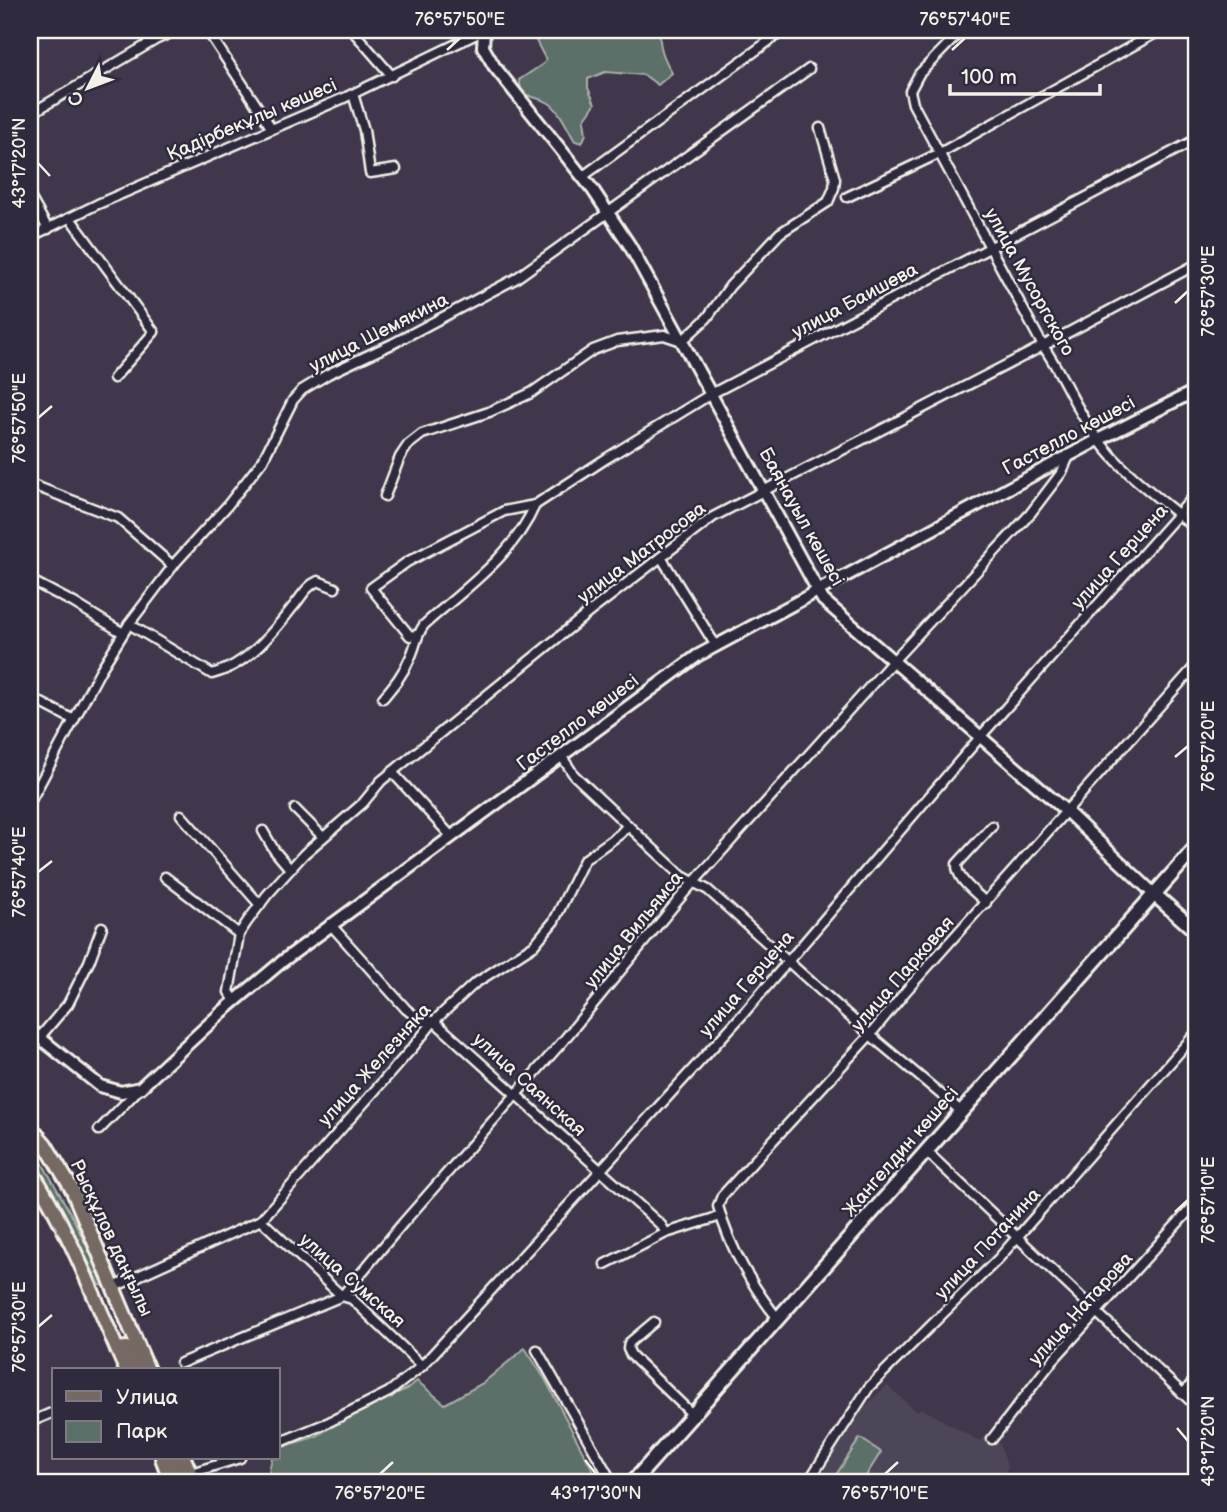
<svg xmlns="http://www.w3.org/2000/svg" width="1227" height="1512" font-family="'Balsamiq Sans',sans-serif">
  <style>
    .built { fill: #4e4459 }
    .green { fill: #5b7069; stroke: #a8b0a8; stroke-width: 2 }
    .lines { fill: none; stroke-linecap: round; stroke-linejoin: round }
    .minor-casing { stroke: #f4f1e8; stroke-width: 13 }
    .tertiary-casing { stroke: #f4f1e8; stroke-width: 16 }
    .secondary-casing { stroke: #f4f1e8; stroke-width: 18 }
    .primary-casing { stroke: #f4f1e8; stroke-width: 18 }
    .minor { stroke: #2f2a3d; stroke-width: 8 }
    .tertiary { stroke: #2f2a3d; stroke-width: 10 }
    .secondary { stroke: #2f2a3d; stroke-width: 12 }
    .primary { stroke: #766964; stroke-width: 12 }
    .ticks { fill: none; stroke: #f4f1e8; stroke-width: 2.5 }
    .labels { text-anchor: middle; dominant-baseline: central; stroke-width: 5; stroke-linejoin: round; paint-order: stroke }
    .street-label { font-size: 19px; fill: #f4f1e8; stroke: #2f2a3d }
    .neatline { fill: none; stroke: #f4f1e8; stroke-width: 2.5 }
    .ticks-label { font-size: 18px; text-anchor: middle; fill: #f4f1e8 }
  </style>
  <rect width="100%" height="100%" fill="#40374c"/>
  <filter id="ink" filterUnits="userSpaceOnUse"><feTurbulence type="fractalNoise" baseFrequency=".0143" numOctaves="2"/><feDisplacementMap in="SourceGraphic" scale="14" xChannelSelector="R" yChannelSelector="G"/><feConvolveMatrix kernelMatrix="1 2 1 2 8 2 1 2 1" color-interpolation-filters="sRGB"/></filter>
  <g filter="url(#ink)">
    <polygon class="built" points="887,1385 916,1411 921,1408 980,1441 986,1437 1000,1444 1008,1467 998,1482 817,1482 862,1409"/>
    <g class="green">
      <path d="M555 30 573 33 579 30H661C657 45 665 60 672 73L658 85 644 75 605 72 588 79V88L595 104 584 120 586 134 582 143 575 141C568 130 560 110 549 103 542 99 530 97 522 93L519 80 543 64 546 60 536 41Z"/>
      <polygon points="30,1141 72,1216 106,1286 100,1285 66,1217 30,1155"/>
      <polygon points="525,1348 545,1379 599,1482 302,1482 278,1480 269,1471 272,1458 278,1458 278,1448 317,1436 348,1415 370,1408 384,1398 407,1389 417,1381 445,1404 483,1383"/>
      <polygon points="860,1438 881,1452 862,1482 840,1482 834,1478"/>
    </g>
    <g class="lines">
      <defs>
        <g id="minor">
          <polyline points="207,30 272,129"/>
          <polyline points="352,30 392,76"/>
          <path d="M962 30 919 74 910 91 913 104 1043 346C1064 376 1076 411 1098 439 1124 475 1164 501 1197 530"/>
          <polyline points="353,94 364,130 370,173 396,169"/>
          <polyline points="30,114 157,39 177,30"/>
          <polyline points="582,177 784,30"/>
          <polyline points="30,197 48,229"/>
          <polyline points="847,197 940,153 1161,30"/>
          <polyline points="70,218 154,332 114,378"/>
          <polyline points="30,237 98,204 344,98 485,30"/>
          <polyline points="30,484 118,518 173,566"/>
          <polyline points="385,496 400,457 408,445 422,434 489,412 531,393 593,350 617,341 664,335 682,341 707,318 730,286 780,233 828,202 834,188 835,179 820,128"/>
          <polyline points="661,557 716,646"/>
          <polyline points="30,580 74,603 123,633"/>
          <path d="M129 624 212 674C247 665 271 635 292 608 301 598 306 586 318 581L335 588"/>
          <polyline points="416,635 410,636 371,588 407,562 504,511 535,505 607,458 711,394 1197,139"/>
          <polyline points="30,697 74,720"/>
          <path d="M383 698C394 685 404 673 411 656 416 645 416 636 424 625 463 590 514 555 535 505"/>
          <polyline points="562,757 574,775 682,876 708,890 876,1040 962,1112"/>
          <polyline points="392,772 452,837"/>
          <polyline points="30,802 100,671 129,624 176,562 227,506 263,460 293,400 302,390 328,374 392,344 515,279 809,69"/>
          <polyline points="295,809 323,837"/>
          <polyline points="181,815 260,905"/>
          <polyline points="263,831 274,850 290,869"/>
          <polyline points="165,877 239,934"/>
          <path d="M986 903C976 892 956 880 957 864L992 826"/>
          <polyline points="330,924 406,1009 421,1021 434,1021 661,1225 666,1233 721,1216"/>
          <polyline points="235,1000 229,992 239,934 247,922 267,895 304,854 363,803 381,781 592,610 713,517 1043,346 1197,264"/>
          <polyline points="39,1038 68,1004 89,962 102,927"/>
          <polyline points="99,1130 140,1088"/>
          <polyline points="926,1151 1197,1407"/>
          <polyline points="261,1220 331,1286 342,1296 352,1299 422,1366"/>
          <polyline points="605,1264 666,1233"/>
          <polyline points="114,1287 261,1220 414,1046 434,1021 474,984 534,945 554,921 584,860 620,834 628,825"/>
          <path d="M779 1320C753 1288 729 1247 718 1206L722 1196 870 1035 906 991 1197 664"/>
          <polyline points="654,1322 629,1343 628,1349 631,1355 693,1415"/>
          <polyline points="537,1350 612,1482"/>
          <polyline points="181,1363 342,1296 403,1223 563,1041 685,892 893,661 1030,514 1062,472 1069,456"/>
          <polyline points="1183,1394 1197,1377"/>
          <polyline points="30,1422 54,1412"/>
          <polyline points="992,1439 1053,1360 1197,1202"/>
          <polyline points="278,1443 327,1423 389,1392 422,1366 744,1013 981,736 1197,493"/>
          <polyline points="191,1473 240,1458"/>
          <polyline points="808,1482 869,1387 999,1258 1197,1032"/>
        </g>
        <g id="tertiary">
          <polyline points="484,31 483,47 494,66 593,190 630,246 823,600 1066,811 1155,895"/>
          <polyline points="30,1030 100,1086 121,1092 140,1088 222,1012 284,960 697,656 1098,440 1197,390"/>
        </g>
        <g id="secondary">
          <polyline points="1155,895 1197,932"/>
          <polyline points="633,1482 1197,846"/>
        </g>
        <g id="primary">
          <polyline points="30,1127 45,1144 72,1189 148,1370"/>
          <path d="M30 1169C70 1231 96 1302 126 1370"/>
          <polyline points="117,1349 127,1348 130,1350 138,1370"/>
          <polyline points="162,1458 171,1482"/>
          <polyline points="174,1458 184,1482"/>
          <polyline points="184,1458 194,1482"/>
        </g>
      </defs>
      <use href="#minor" class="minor-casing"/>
      <use href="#tertiary" class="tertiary-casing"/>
      <use href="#secondary" class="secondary-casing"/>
      <use href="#primary" class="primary-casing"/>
      <use href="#minor" class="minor"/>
      <use href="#tertiary" class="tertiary"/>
      <use href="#secondary" class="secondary"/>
      <use href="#primary" class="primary"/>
    </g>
  </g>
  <path class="ticks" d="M447 50 460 38M952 50 965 38M38 163 50 176M1175 303 1188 291M38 418 52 406M1175 757 1188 746M38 872 52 861M1175 1212 1188 1200M38 1327 52 1315M1177 1428 1188 1441M585 1460 596 1474M380 1474 393 1462M885 1474 898 1462"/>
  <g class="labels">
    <g class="street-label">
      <text transform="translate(252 120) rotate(-23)">Қадірбекұлы көшесі</text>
      <text transform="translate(1029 282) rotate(61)">улица Мусоргского</text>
      <text transform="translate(855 301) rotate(-28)">улица Баишева</text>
      <text transform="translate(379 333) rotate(-27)">улица Шемякина</text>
      <text transform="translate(1069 436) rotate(-28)">Гастелло көшесі</text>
      <text transform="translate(801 517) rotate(61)">Баянауыл көшесі</text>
      <text transform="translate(642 553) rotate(-37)">улица Матросова</text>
      <text transform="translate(1120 557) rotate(-48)">улица Герцена</text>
      <text transform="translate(578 723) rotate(-37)">Гастелло көшесі</text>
      <text transform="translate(634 930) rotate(-51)">улица Вильямса</text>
      <text transform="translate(903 974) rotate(-49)">улица Парковая</text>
      <text transform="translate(747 984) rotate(-49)">улица Герцена</text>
      <text transform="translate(375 1065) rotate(-48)">улица Железняка</text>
      <text transform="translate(529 1085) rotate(42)">улица Саянская</text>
      <text transform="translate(901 1152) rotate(-49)">Жангелдин көшесі</text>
      <text transform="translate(111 1238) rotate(65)">Рысқұлов даңғылы</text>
      <text transform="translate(988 1244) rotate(-47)">улица Потанина</text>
      <text transform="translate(352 1281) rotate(41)">улица Сумская</text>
      <text transform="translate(1081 1309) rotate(-48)">улица Натарова</text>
    </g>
  </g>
  <rect width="1227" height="1512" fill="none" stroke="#2f2a3d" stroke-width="77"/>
  <rect x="52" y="1368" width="228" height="91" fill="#2f2a3d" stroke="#7e7a81" stroke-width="2"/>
  <rect x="66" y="1391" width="35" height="10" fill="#766964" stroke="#7e7a81" stroke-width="2"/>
  <text x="116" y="1404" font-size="21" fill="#f4f1e8">Улица</text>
  <rect x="66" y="1421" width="35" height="21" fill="#5b7069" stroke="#7e7a81" stroke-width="2"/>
  <text x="116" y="1438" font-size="21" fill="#f4f1e8">Парк</text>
  <g transform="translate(88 88) rotate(228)" stroke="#2f2a3d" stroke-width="5" paint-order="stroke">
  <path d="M0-5L12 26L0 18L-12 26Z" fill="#f4f1e8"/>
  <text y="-10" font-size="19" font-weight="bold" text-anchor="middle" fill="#f4f1e8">С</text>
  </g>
  <path d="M950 84v10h150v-10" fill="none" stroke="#f4f1e8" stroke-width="3.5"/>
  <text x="961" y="84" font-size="21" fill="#f4f1e8" stroke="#2f2a3d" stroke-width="5" paint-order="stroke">100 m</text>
  <rect x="38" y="38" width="1150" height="1436" class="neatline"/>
  <g class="ticks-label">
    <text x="460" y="25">76°57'50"E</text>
    <text x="965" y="25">76°57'40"E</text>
    <text transform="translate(19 163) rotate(-90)" y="6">43°17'20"N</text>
    <text transform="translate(1208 291) rotate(-90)" y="6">76°57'30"E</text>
    <text transform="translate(19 418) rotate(-90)" y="6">76°57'50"E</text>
    <text transform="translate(1208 746) rotate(-90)" y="6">76°57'20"E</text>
    <text transform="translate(19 872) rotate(-90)" y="6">76°57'40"E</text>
    <text transform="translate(1208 1200) rotate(-90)" y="6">76°57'10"E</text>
    <text transform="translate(19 1327) rotate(-90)" y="6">76°57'30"E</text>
    <text transform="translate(1208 1441) rotate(-90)" y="6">43°17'20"N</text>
    <text x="380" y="1499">76°57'20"E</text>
    <text x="596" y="1499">43°17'30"N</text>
    <text x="885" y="1499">76°57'10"E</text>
  </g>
</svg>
